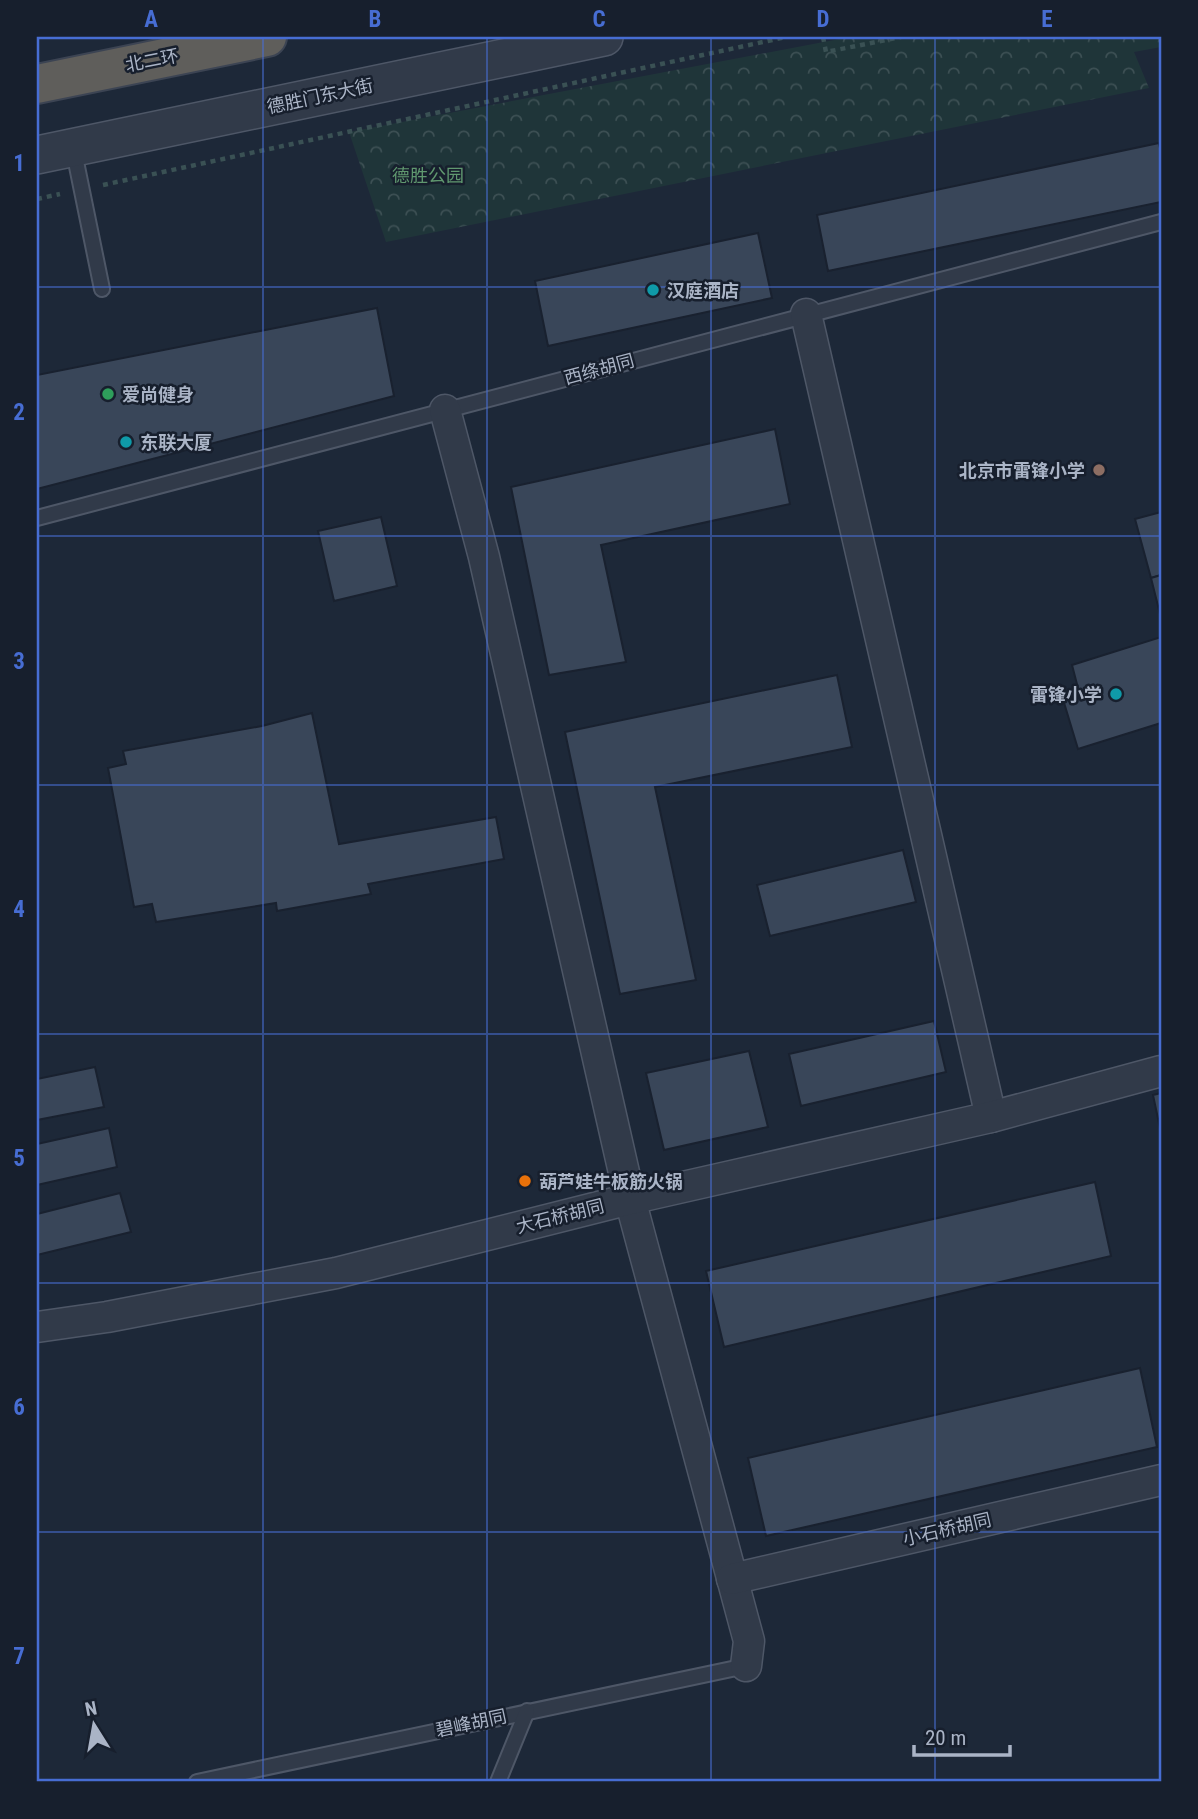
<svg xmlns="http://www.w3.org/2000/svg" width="1198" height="1819" font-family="'Roboto Condensed','Noto Sans SC',sans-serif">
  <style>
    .park { fill: url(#park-crowns) }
    .building { fill: #394659; stroke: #19212f; stroke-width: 2 }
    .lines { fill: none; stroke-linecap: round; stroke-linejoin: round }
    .service-casing { stroke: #4e5767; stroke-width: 18 }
    .minor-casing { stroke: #4e5767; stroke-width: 33 }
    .tertiary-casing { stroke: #4e5767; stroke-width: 40 }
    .trunk-casing { stroke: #3c4453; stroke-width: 42 }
    .path { stroke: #3a5154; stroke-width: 4.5; stroke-dasharray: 5 5; stroke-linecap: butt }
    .service { stroke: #313a49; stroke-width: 14 }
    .minor { stroke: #313a49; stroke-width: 30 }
    .tertiary { stroke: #313a49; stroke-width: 37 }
    .trunk { stroke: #5f5e5b; stroke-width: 38 }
    .grid { fill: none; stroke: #476dd3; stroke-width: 2; stroke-opacity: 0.55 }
    .culture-dot { fill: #0f9aa8; stroke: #171f2d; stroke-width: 2.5 }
    .leisure-dot { fill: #2e9e5b; stroke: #171f2d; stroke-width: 2.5 }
    .education-dot { fill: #8d6e63; stroke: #171f2d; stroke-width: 2.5 }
    .food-dot { fill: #e8710a; stroke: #171f2d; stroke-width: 2.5 }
    .labels { text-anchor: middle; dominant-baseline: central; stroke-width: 5; stroke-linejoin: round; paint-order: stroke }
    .street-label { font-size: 18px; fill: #aab4c6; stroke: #171f2d }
    .park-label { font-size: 18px; fill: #60986f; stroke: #171f2d }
    .poi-label { font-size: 18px; font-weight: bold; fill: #aab4c6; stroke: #171f2d; text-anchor: start }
    .neatline { fill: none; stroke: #476dd3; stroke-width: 2.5 }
    .grid-label { font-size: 23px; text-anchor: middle; font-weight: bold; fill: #476dd3 }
  </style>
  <defs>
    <pattern id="park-crowns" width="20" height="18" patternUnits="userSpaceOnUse" patternTransform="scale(1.75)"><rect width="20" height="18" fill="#1f3539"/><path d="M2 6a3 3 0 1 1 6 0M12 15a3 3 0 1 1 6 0" fill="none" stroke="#3d5054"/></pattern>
  </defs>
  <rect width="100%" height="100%" fill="#1d2838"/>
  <polygon class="park" points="850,37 1161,37 1161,47 1134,52 1149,88 386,242 349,132"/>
  <g class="building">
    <polygon points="1159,143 1161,153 1161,202 828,271 817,215"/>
    <polygon points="758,233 772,298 548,346 535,281"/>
    <polygon points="377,308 394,396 37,489 37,375"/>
    <polygon points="775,429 790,504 601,545 626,662 549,675 511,487"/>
    <polygon points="1161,512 1161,575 1151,578 1135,519"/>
    <polygon points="381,517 397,586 334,601 318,531"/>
    <polygon points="1161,575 1161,618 1151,578"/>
    <polygon points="1161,637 1161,723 1078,749 1062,696 1079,692 1072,665"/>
    <polygon points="837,675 852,747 655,787 696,980 620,994 565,732"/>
    <polygon points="312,713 339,844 496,817 504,859 368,884 371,894 277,911 276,903 156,922 152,904 134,907 108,768 126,764 123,751 262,726"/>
    <polygon points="903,850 916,902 770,936 757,885"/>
    <polygon points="934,1021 946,1072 801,1106 789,1054"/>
    <polygon points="749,1051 768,1127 664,1150 646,1073"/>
    <polygon points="95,1067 104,1107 37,1120 37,1079"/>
    <polygon points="1161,1093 1161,1133 1153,1095"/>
    <polygon points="109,1128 117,1167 37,1185 37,1144"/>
    <polygon points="1095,1182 1111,1256 724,1347 706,1271"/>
    <polygon points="120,1193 131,1232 37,1255 37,1214"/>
    <polygon points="1140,1368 1157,1447 766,1536 748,1458"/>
  </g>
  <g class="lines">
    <defs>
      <g id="service">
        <polyline points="73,147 102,289"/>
        <polyline points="37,518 1161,222"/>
        <polyline points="197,1782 746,1666"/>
        <polyline points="498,1782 527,1711"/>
      </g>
      <g id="minor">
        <polyline points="806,314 991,1117"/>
        <polyline points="445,410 484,557 630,1199 749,1641 746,1666"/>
        <polyline points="37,1327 107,1317 336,1273 630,1199 991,1117 1161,1071"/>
        <polyline points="732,1579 1161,1480"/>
      </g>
      <polyline id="tertiary" points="37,155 604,37"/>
      <polyline id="trunk" points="37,84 267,37"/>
    </defs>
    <use href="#service" class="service-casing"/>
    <use href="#minor" class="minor-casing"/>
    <use href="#tertiary" class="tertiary-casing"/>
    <use href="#trunk" class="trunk-casing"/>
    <g class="path">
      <polyline points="823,37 826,52 901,37"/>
      <polyline points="103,185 786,37"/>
      <polyline points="37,199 60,194"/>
    </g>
    <use href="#service" class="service"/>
    <use href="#minor" class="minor"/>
    <use href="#tertiary" class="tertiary"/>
    <use href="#trunk" class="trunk"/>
  </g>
  <path class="grid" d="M263 37V1782M487 37V1782M711 37V1782M935 37V1782M37 287H1161M37 536H1161M37 785H1161M37 1034H1161M37 1283H1161M37 1532H1161"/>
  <g class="culture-dot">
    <circle cx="653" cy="290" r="7"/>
    <circle cx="126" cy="442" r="7"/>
    <circle cx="1116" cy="694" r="7"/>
  </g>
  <circle class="leisure-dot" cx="108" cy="394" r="7"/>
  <circle class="education-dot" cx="1099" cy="470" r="7"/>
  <circle class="food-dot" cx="525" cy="1181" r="7"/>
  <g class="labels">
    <g class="street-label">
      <text transform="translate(152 60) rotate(-11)">北二环</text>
      <text transform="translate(320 96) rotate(-12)">德胜门东大街</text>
      <text transform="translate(599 369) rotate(-15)">西绦胡同</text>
      <text transform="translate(560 1216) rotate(-14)">大石桥胡同</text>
      <text transform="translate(947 1529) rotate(-13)">小石桥胡同</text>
      <text transform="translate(471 1723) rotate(-12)">碧峰胡同</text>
    </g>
    <g class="park-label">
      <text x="428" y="175">德胜公园</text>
    </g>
    <g class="poi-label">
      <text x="667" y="290">汉庭酒店</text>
      <text x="122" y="394">爱尚健身</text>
      <text x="140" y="442">东联大厦</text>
      <text x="1085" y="470" text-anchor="end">北京市雷锋小学</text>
      <text x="1102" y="694" text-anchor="end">雷锋小学</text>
      <text x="539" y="1181">葫芦娃牛板筋火锅</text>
    </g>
  </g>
  <rect width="1198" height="1819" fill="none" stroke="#171f2d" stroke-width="77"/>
  <g transform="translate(94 1725) rotate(349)" stroke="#171f2d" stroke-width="5" paint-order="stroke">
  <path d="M0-5L12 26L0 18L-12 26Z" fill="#aab4c6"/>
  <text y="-10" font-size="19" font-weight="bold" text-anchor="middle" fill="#aab4c6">N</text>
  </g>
  <path d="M914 1745v10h96v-10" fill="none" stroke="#aab4c6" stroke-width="3.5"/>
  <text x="925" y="1745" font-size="21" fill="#aab4c6" stroke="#171f2d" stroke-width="5" paint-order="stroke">20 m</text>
  <rect x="38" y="38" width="1122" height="1742" class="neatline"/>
  <g class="grid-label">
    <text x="151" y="27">A</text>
    <text x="375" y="27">B</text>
    <text x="599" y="27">C</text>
    <text x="823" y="27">D</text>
    <text x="1047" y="27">E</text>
    <text x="19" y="171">1</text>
    <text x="19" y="420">2</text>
    <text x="19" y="669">3</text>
    <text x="19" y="917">4</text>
    <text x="19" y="1166">5</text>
    <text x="19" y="1415">6</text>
    <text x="19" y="1664">7</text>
  </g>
</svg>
